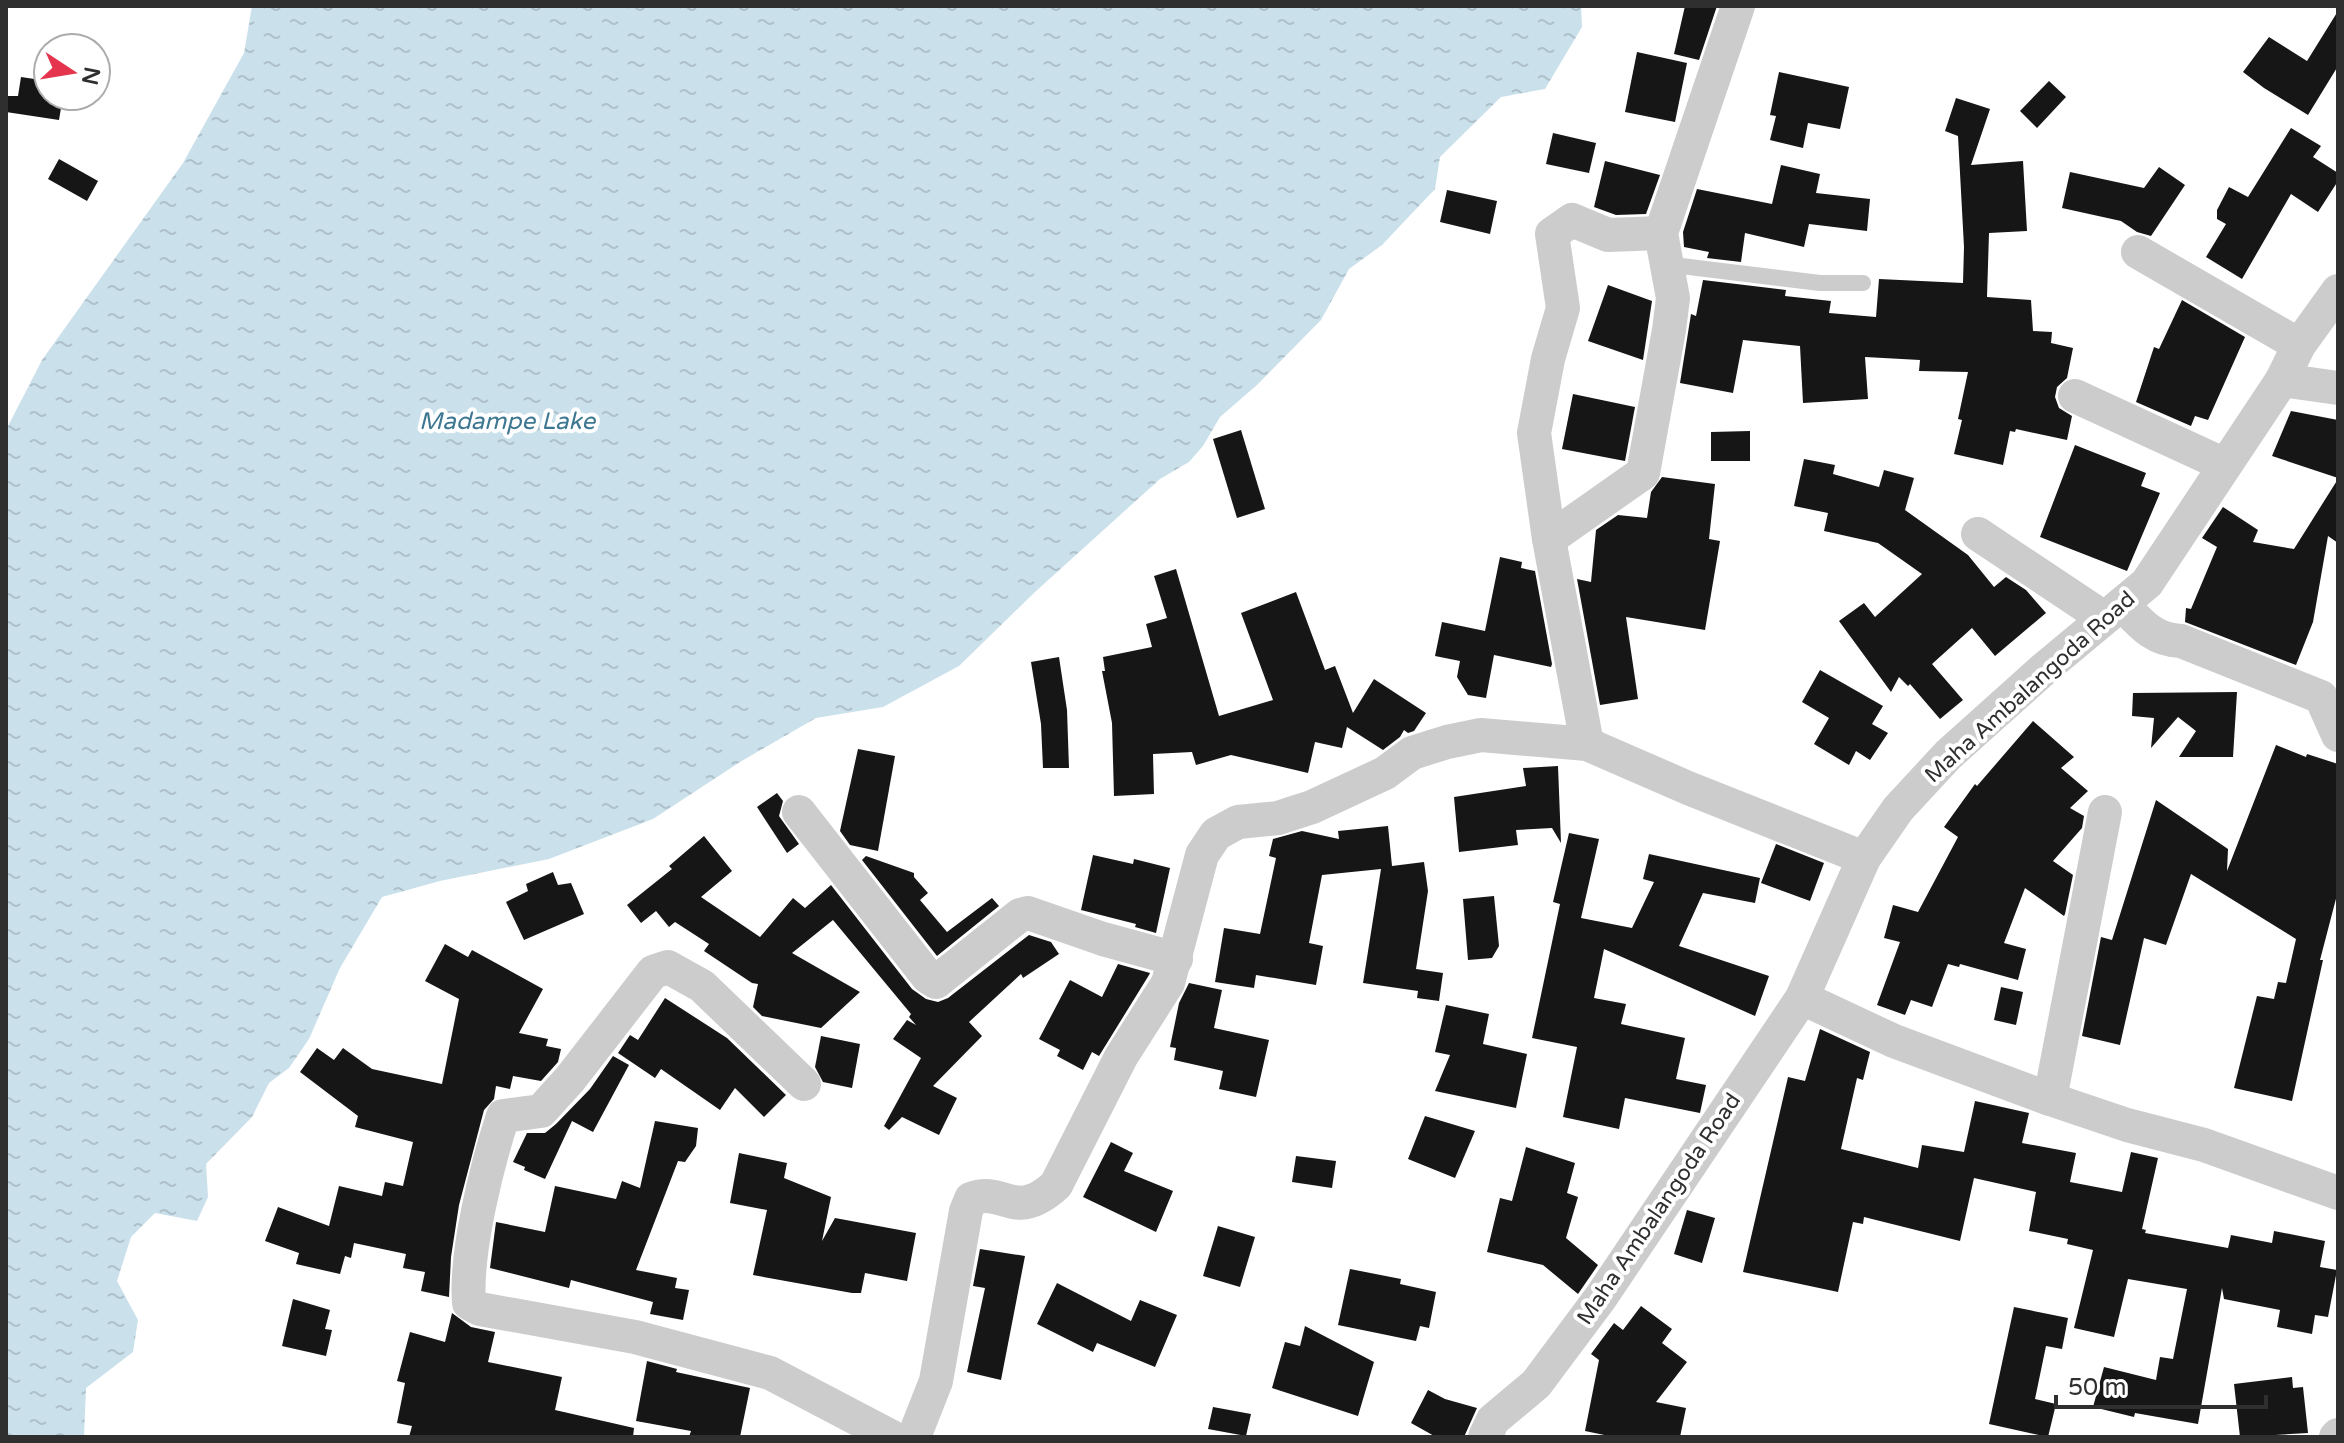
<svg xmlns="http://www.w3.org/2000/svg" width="2344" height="1443" font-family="'Varela Round',sans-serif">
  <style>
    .water { fill: url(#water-ripples) }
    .building { fill: #161616 }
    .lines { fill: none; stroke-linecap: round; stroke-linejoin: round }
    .lane { stroke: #ccc; stroke-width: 16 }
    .street { stroke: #ccc; stroke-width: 34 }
    .labels { text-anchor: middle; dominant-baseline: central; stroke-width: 8; stroke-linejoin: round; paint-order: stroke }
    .street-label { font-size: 22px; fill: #2f2f2f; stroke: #fff }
    .water-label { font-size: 24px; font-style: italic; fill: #3e7791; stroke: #fff }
  </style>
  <defs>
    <pattern id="water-ripples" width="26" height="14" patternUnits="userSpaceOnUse" patternTransform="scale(2)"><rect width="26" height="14" fill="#cae1ec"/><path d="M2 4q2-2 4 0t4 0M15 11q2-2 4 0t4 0" fill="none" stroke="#aec1cb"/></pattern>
  </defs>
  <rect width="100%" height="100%" fill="#fff"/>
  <polygon class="water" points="252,6 1581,6 1582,27 1545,89 1501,97 1440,157 1435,189 1382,245 1349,269 1321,320 1257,385 1220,417 1203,446 1189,462 1160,479 1035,592 959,666 883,707 816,718 740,762 653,819 549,859 440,881 382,897 340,968 309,1039 289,1068 269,1083 252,1117 206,1164 208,1197 197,1221 155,1213 131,1237 117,1281 138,1320 133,1352 86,1388 84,1437 6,1437 6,430 42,360 183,163 244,53"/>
  <g class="building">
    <polygon points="1685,6 1717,6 1699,60 1674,54"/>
    <polygon points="2338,11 2338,66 2308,115 2264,88 2243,72 2269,37 2307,61"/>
    <polygon points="1637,52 1687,63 1675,122 1625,112"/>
    <polygon points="1779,72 1849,87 1840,129 1808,123 1803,148 1770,140 1776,116 1770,115"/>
    <polygon points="21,77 48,81 48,96 63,96 59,120 6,112 6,96 18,96"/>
    <polygon points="2049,81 2066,97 2037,128 2020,111"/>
    <polygon points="1956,98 1990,109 1971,165 2023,161 2027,231 1989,233 1987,297 2031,300 2033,331 2052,332 2051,343 2073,348 2067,378 2057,387 2055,397 2059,408 2072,416 2067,440 2016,429 2015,432 2010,431 2003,465 1954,454 1962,420 1958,419 1968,372 1919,371 1920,360 1865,357 1868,399 1803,403 1800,346 1743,340 1733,393 1680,383 1691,314 1696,316 1703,280 1786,290 1785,296 1831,301 1829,313 1876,317 1879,279 1963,283 1964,247 1958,136 1945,131"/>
    <polygon points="2291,128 2321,146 2313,157 2338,173 2338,181 2318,212 2291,194 2242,279 2206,257 2226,224 2217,219 2217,210 2229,187 2248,197"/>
    <polygon points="1553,133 1596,143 1589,173 1546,164"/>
    <polygon points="59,159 98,181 87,201 48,179"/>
    <polygon points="1605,161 1660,175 1646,214 1616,215 1594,207"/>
    <polygon points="1781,165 1820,174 1816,193 1870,199 1867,231 1809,224 1804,247 1745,233 1741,262 1707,258 1709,252 1684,247 1683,232 1697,189 1772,204"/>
    <polygon points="2159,167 2185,185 2151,236 2137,232 2121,221 2062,208 2070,172 2144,188"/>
    <polygon points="1447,190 1497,201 1490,234 1440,222"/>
    <polygon points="1608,285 1652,301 1643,360 1588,341"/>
    <polygon points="2182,300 2245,337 2208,420 2195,416 2191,426 2136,402 2154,347 2159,349"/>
    <polygon points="1573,394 1635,407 1625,461 1562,449"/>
    <polygon points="2291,411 2338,420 2338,478 2272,456"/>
    <polygon points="1241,430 1265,509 1237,518 1213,439"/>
    <polygon points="1750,431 1750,461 1711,461 1711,432"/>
    <polygon points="2075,445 2146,473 2141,486 2160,493 2127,571 2040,537"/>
    <polygon points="1804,459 1835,465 1833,474 1879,487 1884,470 1914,478 1905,510 1968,555 1994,587 2006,577 2026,590 2046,613 1995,656 1972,628 1932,664 1963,700 1940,719 1910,684 1908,686 1899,677 1891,692 1839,621 1864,603 1875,617 1922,574 1878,543 1824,531 1828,513 1794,506"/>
    <polygon points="1662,477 1715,484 1709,539 1720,541 1705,630 1626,617 1638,699 1600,705 1577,579 1591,582 1596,530 1618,515 1647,518 1651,492"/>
    <polygon points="2338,479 2338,543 2328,536 2313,622 2296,665 2185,622 2186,608 2191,609 2217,547 2202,538 2223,507 2258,530 2253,542 2294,549"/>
    <polygon points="1500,557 1522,562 1521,568 1535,571 1552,664 1551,667 1494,655 1486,698 1468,695 1457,677 1460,661 1435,656 1442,622 1485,631"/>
    <polygon points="1176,569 1219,716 1273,700 1241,613 1296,592 1325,670 1335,666 1353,713 1374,679 1426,713 1414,731 1408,733 1404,730 1400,737 1383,750 1347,727 1342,748 1315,742 1308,773 1231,755 1196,765 1192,752 1153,754 1154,794 1114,796 1112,723 1102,671 1105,671 1103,657 1152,647 1146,624 1167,618 1154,576"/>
    <polygon points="1059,657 1067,710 1069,768 1043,768 1041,724 1031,662"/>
    <polygon points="1820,670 1883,706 1872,724 1888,733 1870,760 1856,751 1849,765 1814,744 1829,718 1802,702"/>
    <polygon points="2237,692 2233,757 2179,757 2196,731 2178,717 2151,748 2154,718 2132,716 2133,693"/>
    <polygon points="2033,721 2074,757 2061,768 2088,791 2070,808 2084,816 2082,828 2053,861 2073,875 2065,914 2064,916 2025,888 2004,943 2026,949 2018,980 1960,964 1959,967 1948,964 1932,1007 1911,1000 1905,1015 1877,1005 1900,942 1884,938 1893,905 1918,912 1958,837 1944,827 1975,784 1977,786"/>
    <polygon points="2276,745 2306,757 2307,754 2338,764 2338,891 2320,960 2323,960 2292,1101 2234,1088 2257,996 2274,999 2278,982 2286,983 2296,939 2191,874 2166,945 2144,938 2120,1045 2082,1036 2101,937 2112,940 2156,800 2228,849 2227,871"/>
    <polygon points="858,749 895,756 878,851 850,845 840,831"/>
    <polygon points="1558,766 1561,843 1552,828 1516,830 1518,845 1459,852 1454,797 1526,786 1523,768"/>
    <polygon points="777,793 783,801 779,816 799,844 787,853 757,807"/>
    <polygon points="1388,826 1392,866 1424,862 1428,891 1416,969 1443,973 1439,1001 1417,998 1418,991 1363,983 1381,869 1322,875 1309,943 1323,946 1316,985 1256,975 1254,988 1215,982 1224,928 1260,934 1276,858 1269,856 1273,839 1302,831 1339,839 1338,831"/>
    <polygon points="1569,833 1599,839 1581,918 1632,928 1654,882 1643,879 1649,854 1760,878 1755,903 1703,893 1679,946 1769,976 1755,1016 1604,949 1594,998 1626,1004 1621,1024 1685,1038 1676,1079 1706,1085 1700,1113 1625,1098 1619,1129 1563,1117 1577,1047 1532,1038 1560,904 1553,902"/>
    <polygon points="704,836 732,871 701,897 760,937 793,898 805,908 831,885 912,989 926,999 938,1002 948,998 1029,935 1051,942 1059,954 1023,978 1021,974 969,1022 982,1036 933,1086 957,1098 939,1135 902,1117 889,1130 884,1126 921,1058 893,1039 907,1020 916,1025 909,1017 911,1014 833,920 792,953 860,992 821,1028 762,1016 753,1007 758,984 752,983 704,951 709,944 675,922 669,927 656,911 641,923 627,905 672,869 669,866"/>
    <polygon points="1776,844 1824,863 1810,901 1761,883"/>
    <polygon points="1093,855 1133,864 1134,859 1170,868 1156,933 1135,927 1136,924 1081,910"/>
    <polygon points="866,856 914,873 914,877 928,893 920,900 947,932 992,898 999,906 937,956 862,860"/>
    <polygon points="553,872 558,885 571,883 584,914 524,940 506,902 528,891 526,884"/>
    <polygon points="1494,896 1499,946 1492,958 1468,960 1463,899"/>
    <polygon points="445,944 468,957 472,950 543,989 519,1033 548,1039 546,1046 561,1049 558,1062 541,1081 513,1076 510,1089 496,1086 494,1099 484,1110 459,1205 451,1257 449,1297 421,1291 425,1272 403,1268 406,1254 354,1243 351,1258 345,1256 340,1274 296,1264 299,1253 265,1241 278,1207 329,1226 339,1186 382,1196 385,1182 403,1186 413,1142 355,1127 358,1116 300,1072 317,1048 334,1060 343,1048 372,1069 442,1084 459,999 425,981"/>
    <polygon points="1118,964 1150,973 1149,975 1099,1056 1092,1052 1083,1070 1057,1056 1060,1050 1039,1039 1070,980 1102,997"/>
    <polygon points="1189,983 1222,990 1214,1028 1269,1040 1256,1097 1219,1089 1223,1071 1174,1060 1176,1048 1170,1047 1179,1003"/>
    <polygon points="2001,987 2023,992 2016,1025 1994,1020"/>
    <polygon points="665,998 727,1038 786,1095 764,1117 735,1088 720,1110 661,1069 655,1078 618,1053 630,1035 638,1040"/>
    <polygon points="1446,1005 1489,1014 1483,1044 1527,1054 1516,1108 1435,1091 1450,1055 1435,1052"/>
    <polygon points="1820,1029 1870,1052 1863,1080 1857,1078 1841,1149 1918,1168 1922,1145 1964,1152 1975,1101 2029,1113 2022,1143 2076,1153 2070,1182 2122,1192 2131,1152 2158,1158 2142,1229 2146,1230 2145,1233 2228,1248 2231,1235 2272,1243 2274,1231 2325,1241 2320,1267 2337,1270 2328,1317 2315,1315 2312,1334 2277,1327 2280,1310 2224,1299 2222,1288 2198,1424 2135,1413 2134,1417 2093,1407 2104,1367 2156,1380 2160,1357 2173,1359 2187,1289 2128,1279 2114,1337 2074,1328 2093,1250 2067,1244 2068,1239 2029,1231 2036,1192 1974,1178 1960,1241 1864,1217 1863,1224 1853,1222 1838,1292 1743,1272 1788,1077 1805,1081"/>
    <polygon points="821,1036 860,1044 852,1088 823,1082 815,1067"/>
    <polygon points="613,1056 629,1065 593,1132 572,1121 545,1179 524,1170 525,1167 513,1162 527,1133 545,1133 556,1124 590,1089"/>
    <polygon points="1425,1116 1475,1131 1455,1178 1408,1159"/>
    <polygon points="655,1121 698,1128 696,1146 685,1162 678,1161 636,1270 677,1278 675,1288 689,1290 683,1320 650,1314 653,1302 571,1280 569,1288 490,1268 496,1222 545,1232 555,1186 616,1199 622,1181 640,1188"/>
    <polygon points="1111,1142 1133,1153 1124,1171 1173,1191 1156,1232 1083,1197"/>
    <polygon points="1526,1147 1575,1163 1567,1193 1578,1197 1566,1238 1598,1265 1578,1294 1543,1265 1487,1252 1500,1198 1512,1201"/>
    <polygon points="739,1153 787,1163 784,1178 831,1197 822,1241 835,1218 916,1233 907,1281 865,1273 861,1293 852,1293 753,1275 767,1210 730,1203"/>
    <polygon points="1296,1156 1336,1161 1332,1188 1292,1182"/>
    <polygon points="1687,1210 1715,1218 1702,1263 1674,1254"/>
    <polygon points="1218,1226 1255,1237 1240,1287 1203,1276"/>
    <polygon points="980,1249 1025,1256 1001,1380 967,1372 985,1288 973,1286"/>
    <polygon points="1350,1269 1401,1279 1400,1284 1436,1292 1429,1328 1420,1326 1416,1341 1338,1325"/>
    <polygon points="1057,1283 1131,1321 1140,1300 1177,1315 1155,1367 1097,1343 1093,1352 1037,1324"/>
    <polygon points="293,1299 330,1310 325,1329 332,1330 326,1356 282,1346"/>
    <polygon points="1641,1306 1672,1329 1662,1343 1687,1362 1656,1402 1686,1408 1680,1437 1614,1437 1585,1431 1599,1360 1591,1354 1614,1323 1623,1330"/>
    <polygon points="2014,1307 2068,1318 2062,1349 2046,1346 2035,1399 2056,1404 2048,1437 1989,1424"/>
    <polygon points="452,1313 471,1327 495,1332 488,1362 562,1377 555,1410 634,1428 633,1437 409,1437 412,1426 397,1423 405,1383 397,1381 410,1332 445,1342"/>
    <polygon points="1305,1326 1374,1362 1358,1416 1272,1388 1285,1342 1300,1346"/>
    <polygon points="647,1361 677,1369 676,1372 750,1388 740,1437 689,1437 691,1431 636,1421"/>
    <polygon points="2292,1377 2293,1388 2303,1387 2308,1433 2240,1437 2234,1384"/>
    <polygon points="1428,1390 1445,1399 1477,1408 1464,1437 1436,1437 1411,1423"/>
    <polygon points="1213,1407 1251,1414 1246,1436 1208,1429"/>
  </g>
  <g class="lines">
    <polyline class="lane" points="1665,264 1820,283 1863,283"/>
    <g class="street">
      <polyline points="2138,252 2299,345"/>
      <polyline points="2282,380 2338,388"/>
      <polyline points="2075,396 2225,465"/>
      <polyline points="1978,534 2104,618"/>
      <polyline points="1549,539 1643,473 1669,330 1673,298 1661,233 1738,6"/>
      <path d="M2122 604C2140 623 2153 640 2181 641L2321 697 2338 735"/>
      <polyline points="1587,744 1549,539 1534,433 1548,359 1563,308 1552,234 1572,220 1608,235 1661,233"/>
      <polyline points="799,812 928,977 936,982 1020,915 1028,913 1103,939 1176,959"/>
      <polyline points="1802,998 1894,1041 2050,1099 2127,1125 2204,1145 2338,1193"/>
      <path d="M804 1084 702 986 668 967 653 972 570 1079 541 1111 503 1116C487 1165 465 1252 469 1303L480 1309 635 1337 770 1373 892 1437"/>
      <polyline points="2050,1099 2105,812"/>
      <path d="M914 1437 936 1381 966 1211 971 1199C1005 1186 1014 1223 1056 1185L1121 1057 1168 983 1202 855 1216 834 1238 822 1278 818 1312 807 1385 773 1412 753 1447 742 1481 735 1587 744 1688 788 1864 858"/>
      <polyline points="1485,1437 1493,1420 1536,1384 1601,1297 1802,998 1864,858 1898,809 1948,755 2045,668 2147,583 2282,380 2299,345 2338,291"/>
      <polyline points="2336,1437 2338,1435"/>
    </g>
  </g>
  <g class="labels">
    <g class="street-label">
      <text transform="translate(2030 687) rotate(-42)">Maha Ambalangoda Road</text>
      <text transform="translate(1659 1209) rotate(-56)">Maha Ambalangoda Road</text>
    </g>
    <g class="water-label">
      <text x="507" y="421">Madampe Lake</text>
    </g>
  </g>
  <rect width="2344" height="1443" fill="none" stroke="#2f2f2f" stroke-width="16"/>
  <g transform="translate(72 72) rotate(102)"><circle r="38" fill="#ffffff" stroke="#acacac" stroke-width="2"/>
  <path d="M0-6L14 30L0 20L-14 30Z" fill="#e4344e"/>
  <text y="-12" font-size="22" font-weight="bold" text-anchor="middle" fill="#2f2f2f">N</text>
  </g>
  <path d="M2056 1395v12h210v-12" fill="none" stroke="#2f2f2f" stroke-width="4"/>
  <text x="2068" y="1395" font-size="24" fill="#2f2f2f" stroke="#ffffff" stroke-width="6" paint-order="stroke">50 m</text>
</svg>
